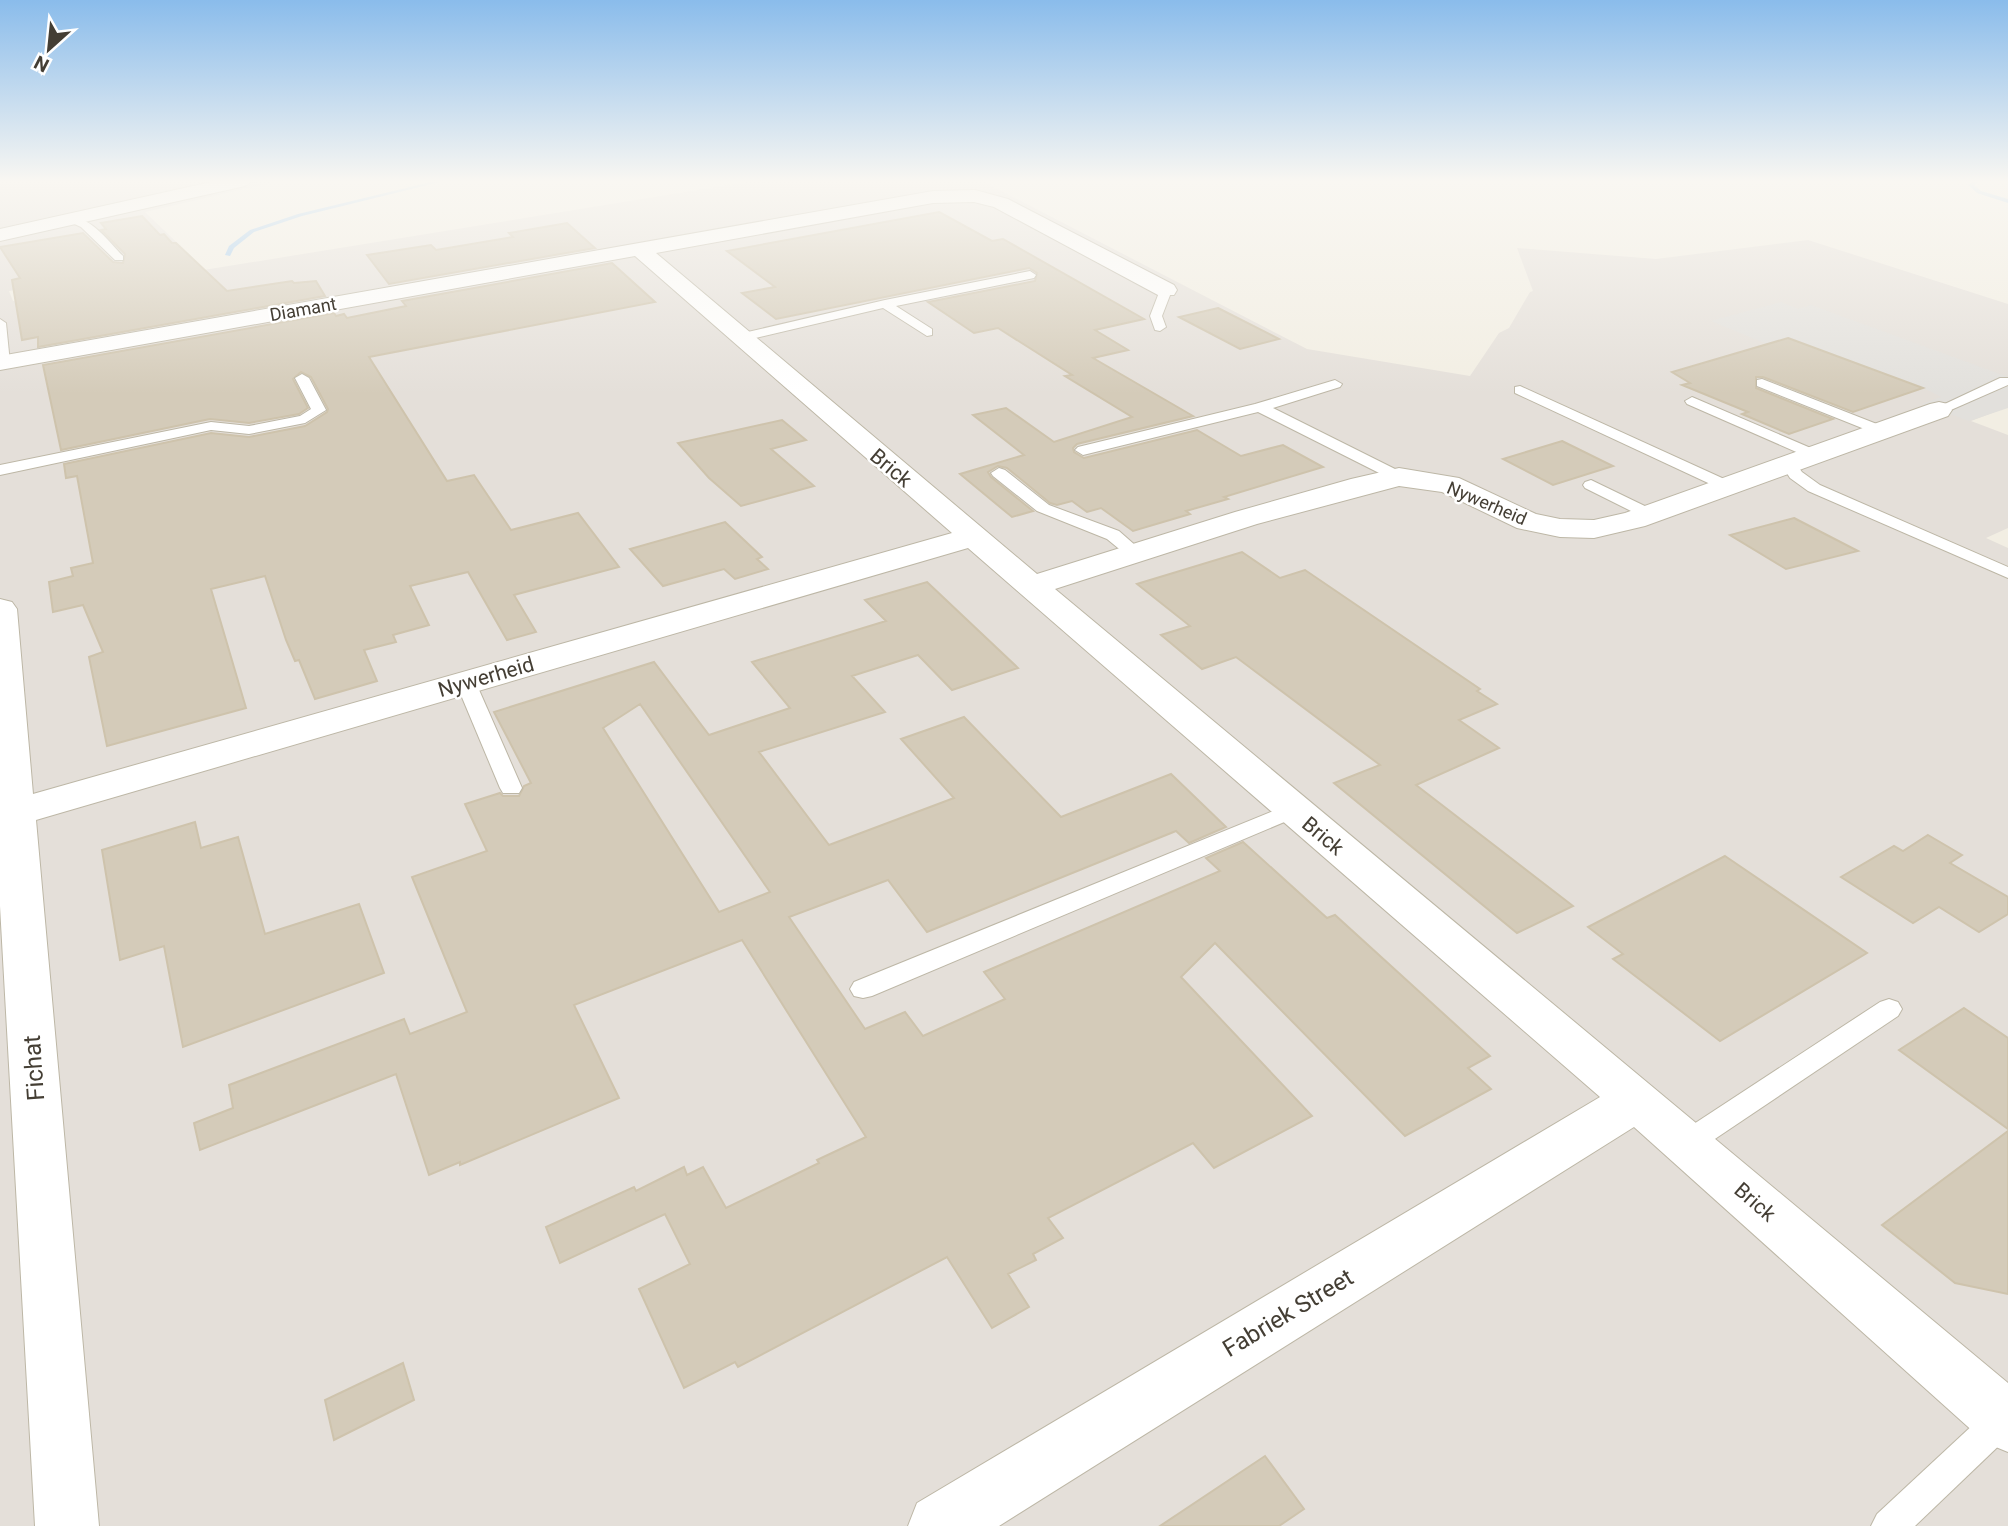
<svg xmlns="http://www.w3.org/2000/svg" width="2008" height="1526" font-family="Roboto,sans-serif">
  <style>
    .industrial { fill: #e4dfd9 }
    .parking { fill: #e2e0dc }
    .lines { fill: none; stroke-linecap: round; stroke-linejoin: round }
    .stream { fill: #9ec9f0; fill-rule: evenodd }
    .building { fill: #d4cbb9; stroke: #cec3ac; stroke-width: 2; fill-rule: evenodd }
    .service-casing { stroke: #bdb7a6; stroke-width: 2 }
    .minor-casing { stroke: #bdb7a6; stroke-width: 2 }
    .service { fill: #fff; fill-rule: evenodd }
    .minor { fill: #fff; fill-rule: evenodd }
    .labels { text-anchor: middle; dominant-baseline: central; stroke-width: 5; stroke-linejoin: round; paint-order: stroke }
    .far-street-label { font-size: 18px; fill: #443e34; stroke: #fff }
    .street-label { font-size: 21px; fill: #443e34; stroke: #fff }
    .near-street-label { font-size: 24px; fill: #443e34; stroke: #fff }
  </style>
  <rect width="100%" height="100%" fill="#f2eee3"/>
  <polygon class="industrial" points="0,180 283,180 145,212 193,258 9,291 13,301 759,180 980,180 1307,349 1470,376 1499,333 1509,328 1530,292 1533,291 1517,248 1656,259 1808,240 2008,304 2008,407 1971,421 2008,435 2008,528 1986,538 2008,548 2008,1526 0,1526"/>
  <polygon class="parking" points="1781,302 1798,309 1811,305 2008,377 2008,408 1969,421 1922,404 1941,397 1923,388 1788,338 1767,344 1711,321"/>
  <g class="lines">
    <g class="stream">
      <polygon points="439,180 448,180 302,216 254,232 234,248 230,256 225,255 229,246 250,230 298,214"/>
      <polygon points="1974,180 1979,180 1974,185 1981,191 2008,199 2008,203 1977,193 1968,185"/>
    </g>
  </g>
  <g class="building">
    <polygon points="939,212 992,241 1003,239 1144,319 1095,330 1128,350 1093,358 1193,416 1077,444 1073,448 1074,452 1084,458 1197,430 1241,456 1283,445 1323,467 1224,497 1228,499 1186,511 1190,514 1133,531 1101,508 1087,512 1072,501 1057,505 1050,503 1007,468 998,466 988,472 991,477 1033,511 1012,517 960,474 1024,455 973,415 1006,408 1054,442 1132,417 1065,376 1072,375 998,328 974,333 928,302 1035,281 1037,273 1029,268 776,319 742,293 775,287 727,251"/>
    <polygon points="142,216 160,235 164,234 172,243 176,243 227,291 292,281 294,283 316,281 325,296 38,347 38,337 22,340 12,280 20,278 0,247 83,233 113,262 123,263 125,254 101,230 106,229 101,223"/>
    <polygon points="567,223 595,248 389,284 367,255 431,245 436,250 513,237 509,233"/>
    <polygon points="612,263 655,302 369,357 447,481 474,475 511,530 578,513 619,567 514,595 536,632 507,640 468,572 410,586 429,625 393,635 396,642 364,650 377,681 315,699 299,660 295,661 286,640 265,576 211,589 246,708 107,746 89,657 103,652 83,605 53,612 49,582 73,576 71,568 93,563 77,476 66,478 64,464 211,433 249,437 305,426 327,412 328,409 311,377 301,372 293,379 308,408 299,414 249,423 210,419 61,450 43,365 334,313 336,316 344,314 347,318 406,306 402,301"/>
    <polygon points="1218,308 1279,339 1240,349 1179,317"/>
    <polygon points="1788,338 1923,388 1853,412 1763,377 1756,377 1756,388 1833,419 1789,434 1742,414 1748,412 1682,385 1690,383 1672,372"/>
    <polygon points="782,420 806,440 771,449 814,486 741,506 709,478 678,443"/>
    <polygon points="1562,441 1613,466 1553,485 1503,459"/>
    <polygon points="1794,518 1858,551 1786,569 1730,535"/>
    <polygon points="725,522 762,557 757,559 768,569 735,579 724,569 663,586 630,549"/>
    <polygon points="1242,552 1280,578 1305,570 1480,689 1477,691 1497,704 1459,720 1499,748 1416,785 1573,906 1517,933 1334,783 1380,765 1236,657 1202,669 1161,635 1190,626 1137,584"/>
    <path d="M927 582 1018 668 952 690 918 655 852 676 885 712 759 752 829 845 954 798 901 739 964 717 1061 817 1171 774 1226 827 1189 843 1176 831 927 932 888 880 789 917 865 1029 905 1012 923 1036 1005 999 984 972 1220 871 1206 858 1243 842 1327 918 1335 915 1490 1056 1468 1068 1491 1089 1405 1136 1215 943 1181 977 1312 1116 1214 1168 1193 1143 1048 1218 1063 1238 1033 1254 1036 1260 1008 1274 1029 1307 992 1328 947 1257 738 1367 735 1362 684 1388 639 1289 690 1264 665 1214 560 1263 546 1227 634 1187 636 1191 684 1167 687 1175 703 1167 726 1208 819 1163 817 1160 866 1137 742 940 574 1005 619 1098 460 1165V1162L429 1175 396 1074 200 1150 194 1123 233 1108 229 1085 404 1019 410 1034 467 1012 412 877 487 851 465 804 500 793 503 796H519L524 786 531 783 494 712 654 662 709 735 790 708 752 662 886 621 865 600ZM640 704 770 892 719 912 603 728Z"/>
    <polygon points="195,822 201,848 238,837 265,934 359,904 384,973 183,1047 164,946 120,960 102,850"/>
    <polygon points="1928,835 1962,855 1950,863 2008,897 2008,914 1979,932 1939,907 1913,923 1841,877 1894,846 1903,851"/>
    <polygon points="1725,856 1867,953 1720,1041 1613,959 1623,954 1588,927"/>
    <polygon points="1964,1008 2008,1038 2008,1129 1899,1050"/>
    <polygon points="2008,1131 2008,1294 1955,1283 1882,1225"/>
    <polygon points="403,1363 414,1400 334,1440 325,1400"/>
    <polygon points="1265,1456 1304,1509 1279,1526 1160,1526"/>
  </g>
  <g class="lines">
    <defs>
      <g id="service">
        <path d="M68 217C90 215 109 242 123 256V260H115L81 227 68 221Z"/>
        <polygon points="1030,271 1036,275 1034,278 896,306 932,329 932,335 927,336 883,308 739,342 732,338 739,334 885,300"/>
        <polygon points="1166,286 1172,290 1162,316 1166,327 1160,331 1155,330 1150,316 1160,290"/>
        <polygon points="0,319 6,323 10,363 3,367 0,366"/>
        <polygon points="302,374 309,378 326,410 305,423 249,434 211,430 0,475 0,465 211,422 249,426 300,416 311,409 295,378"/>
        <polygon points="2000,378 2008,378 2008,385 1944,413 1939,414 1932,410"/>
        <polygon points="1762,379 1887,428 1889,431 1882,435 1877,434 1757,386 1757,380"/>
        <polygon points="1335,380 1342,384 1340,387 1273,408 1405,474 1407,477 1405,480 1393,480 1258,412 1083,455 1075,450 1078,447 1255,404"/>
        <polygon points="1520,386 1733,483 1735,486 1733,489 1721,489 1515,393 1515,387"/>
        <polygon points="1692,397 1820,452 1823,455 1820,458 1810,458 1687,404 1685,401"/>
        <polygon points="1789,459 1794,461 1802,472 1820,485 2008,567 2008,578 1808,491 1790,478 1781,464"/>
        <polygon points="999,468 1005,470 1049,505 1119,531 1144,553 1135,558 1129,557 1107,539 1037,511 993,476 991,473"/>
        <polygon points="1591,480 1653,510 1655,513 1647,518 1641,516 1585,488 1583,485 1585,482"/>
        <polygon points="466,677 476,683 522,788 519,793 503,793 500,788 456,683"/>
        <polygon points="1293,803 1301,805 1304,810 1301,815 872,996 863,998 854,996 850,989 854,982"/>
        <polygon points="1889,999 1898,1002 1902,1009 1898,1016 1697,1151 1687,1155 1677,1151 1673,1143 1677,1135 1880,1002"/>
        <polygon points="2002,1404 2008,1406 2008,1437 1915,1526 1871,1526 1877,1514 1990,1409"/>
      </g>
      <g id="minor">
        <polygon points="220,180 254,180 245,186 0,241 0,229"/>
        <polygon points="975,190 1008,199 1174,285 1177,290 1174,295 1158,295 994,207 974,202 933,203 656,253 1037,574 1235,512 1351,479 1399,468 1459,478 1536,514 1560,519 1594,520 1625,513 1930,404 1939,402 1948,404 1952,410 1948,416 1645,526 1594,538 1560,537 1517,528 1442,492 1399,486 1257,524 1055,589 2008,1383 2008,1452 1986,1443 1634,1127 999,1526 908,1526 917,1503 1600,1097 968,548 36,820 99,1526 35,1526 0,906 0,599 12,602 17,609 33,794 952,533 635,256 0,370 0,356 933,191"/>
      </g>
    </defs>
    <use href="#service" class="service-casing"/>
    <use href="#minor" class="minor-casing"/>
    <use href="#service" class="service"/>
    <use href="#minor" class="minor"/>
  </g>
  <linearGradient id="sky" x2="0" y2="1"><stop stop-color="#8abceb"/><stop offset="0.46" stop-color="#f9f7f2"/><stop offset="1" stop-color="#f9f7f2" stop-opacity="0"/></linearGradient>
  <rect width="2008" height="394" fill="url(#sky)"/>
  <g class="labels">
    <g class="far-street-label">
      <text transform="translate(303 309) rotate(-10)">Diamant</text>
      <text transform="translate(1487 503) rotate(23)">Nywerheid</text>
    </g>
    <g class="street-label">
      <text transform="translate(891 468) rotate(40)">Brick</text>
      <text transform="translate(486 677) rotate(-16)">Nywerheid</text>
      <text transform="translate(1323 836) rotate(40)">Brick</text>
      <text transform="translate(1755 1202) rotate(41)">Brick</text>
    </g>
    <g class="near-street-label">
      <text transform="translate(34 1068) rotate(-94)">Fichat</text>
      <text transform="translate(1288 1313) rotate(-31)">Fabriek Street</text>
    </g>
  </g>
  <g transform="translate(49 49) rotate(207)" stroke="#ffffff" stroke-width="5" paint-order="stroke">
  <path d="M0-5L12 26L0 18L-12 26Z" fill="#443e34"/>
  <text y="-10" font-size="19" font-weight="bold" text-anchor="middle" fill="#443e34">N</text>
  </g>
</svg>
